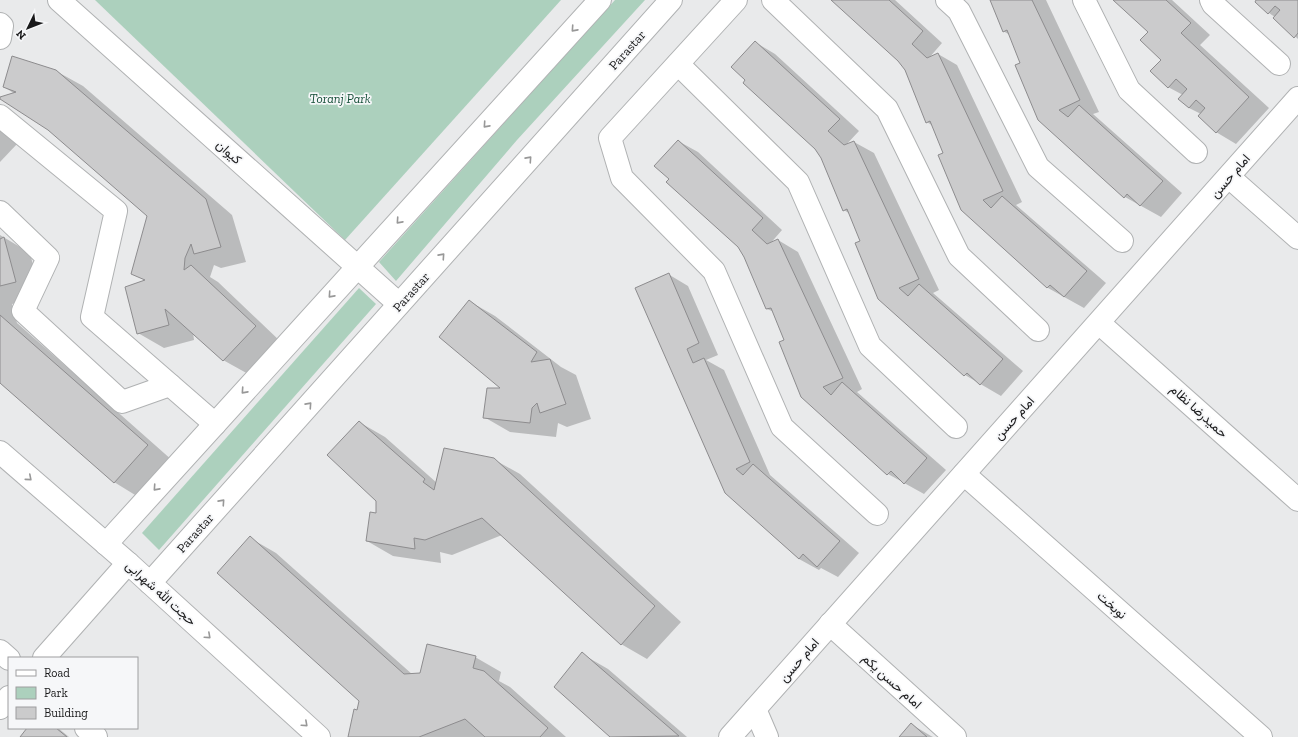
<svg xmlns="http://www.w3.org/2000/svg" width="1298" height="737" font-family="'Zilla Slab',Vazirmatn,serif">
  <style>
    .green { fill: #acd0bd }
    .shadow { fill: #0003 }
    .building { fill: #cbcbcc; stroke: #8d8c8e }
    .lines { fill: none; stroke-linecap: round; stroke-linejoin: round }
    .minor-casing { stroke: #b0b2b3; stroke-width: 24 }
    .minor { stroke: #fff; stroke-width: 22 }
    .oneway { stroke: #989898 }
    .labels { text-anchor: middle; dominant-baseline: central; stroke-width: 3.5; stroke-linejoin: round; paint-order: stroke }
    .street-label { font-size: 13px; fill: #19191a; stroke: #f6f7f9 }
    .park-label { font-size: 13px; font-style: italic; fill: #134d36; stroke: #f6f7f9 }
  </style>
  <rect width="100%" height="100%" fill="#e9eaeb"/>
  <g class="green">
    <polygon points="95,0 561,0 345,240"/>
    <polygon points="615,0 645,0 517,140 396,281 379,262"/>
    <polygon points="359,288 376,304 159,550 142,533"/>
  </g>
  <g class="shadow">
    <polygon points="832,0 895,0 942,43 929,58 938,54 957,65 1022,202 1016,205 1106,283 1084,308 1048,288 962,210 945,154 933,126 927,122 905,69 899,60"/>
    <polygon points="991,0 1046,0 1099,112 1093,114 1182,193 1161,217 1125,197 1021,63 1010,35 1003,31"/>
    <polygon points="1115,0 1172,0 1210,35 1200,45 1269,108 1236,144 1216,132 1201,114 1189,108 1179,98 1183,95 1168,87 1162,60 1149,32"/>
    <polygon points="1258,0 1298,0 1298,39 1275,17 1269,13"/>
    <polygon points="755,42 775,54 859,131 845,146 854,142 874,153 939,290 933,293 1023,371 1001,396 965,375 879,298 862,242 850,214 844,210 822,158"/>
    <polygon points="56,71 83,86 232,215 246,262 221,268 214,265 210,277 218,282 281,342 250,375 223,360 193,332 194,340 164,348 138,333 146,281 132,273 149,215 15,94 4,87"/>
    <polygon points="0,128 17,144 0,162"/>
    <polygon points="678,141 698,152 782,230 769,245 778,240 798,252 862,389 857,392 946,470 924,494 888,474 802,397 785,341 774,312 767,309 745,256 739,247 670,179"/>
    <polygon points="0,235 30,253 41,297 12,304 17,323 173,461 140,498 114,482 0,382"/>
    <polygon points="668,274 688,286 718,355 706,360 724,370 770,475 859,553 838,577 821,568 819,570 799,559 726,493 636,288"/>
    <polygon points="469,301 495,316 561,367 576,375 591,419 567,427 558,423 556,437 510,432 484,417 503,388"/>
    <polygon points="359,422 385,437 437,483 493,459 520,474 681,622 647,659 621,644 502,535 452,555 440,552 441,563 393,556 367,541 377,514 377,500"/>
    <polygon points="250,538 276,553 413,675 421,674 475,657 501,672 499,681 510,687 566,737 349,737 360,700"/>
    <polygon points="582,654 608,669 687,737 612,737 555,687"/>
    <polygon points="911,724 931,736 933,737 900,737"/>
    <polygon points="28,728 58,728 69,737 21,737"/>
  </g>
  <g class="building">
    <polygon points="831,0 889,0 923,31 912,44 927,58 938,53 1003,191 983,200 991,208 1002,196 1087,271 1064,297 1050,285 1047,288 961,210 938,155 943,153 930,121 926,123 905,70 898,61"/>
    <polygon points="990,0 1032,0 1080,100 1059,110 1068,117 1079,105 1163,181 1140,206 1127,194 1124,198 1038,120 1015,65 1020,63 1007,30 1003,32"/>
    <polygon points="1113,0 1166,0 1191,23 1181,33 1249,97 1216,133 1198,116 1205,108 1196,100 1189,108 1178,99 1187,89 1176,79 1168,88 1150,71 1161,60 1140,40 1148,32"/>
    <polygon points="1256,0 1298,0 1298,33 1294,38 1273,18 1280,10 1275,6 1268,14 1255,2"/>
    <polygon points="755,41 840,119 828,131 844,145 854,141 919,279 899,288 908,296 919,284 1003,359 980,385 967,373 964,376 878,299 855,243 860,241 847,209 843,211 821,158 815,149 743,83 745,80 731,67"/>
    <polygon points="12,56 56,70 206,199 221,247 194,254 191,244 185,258 184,270 191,265 256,326 223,361 165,309 169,325 137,334 125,287 145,280 131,274 147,216 48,130 0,99 0,97 16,92 3,87"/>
    <polygon points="678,140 763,218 752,230 767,244 778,239 843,378 823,387 831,395 842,382 927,458 904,484 891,471 887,475 801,397 779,342 784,340 771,308 766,309 744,257 738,247 666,182 669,179 654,166"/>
    <polygon points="4,237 16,282 0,286 0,239"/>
    <polygon points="669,273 699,343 687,349 693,363 704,358 750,462 736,469 743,475 753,464 840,541 817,567 803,554 799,559 725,493 635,288"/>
    <polygon points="469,300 537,352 531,362 550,359 566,404 540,413 537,403 532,408 530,423 483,418 487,388 500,388 439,337"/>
    <polygon points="0,315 148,445 114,483 0,383"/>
    <polygon points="359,421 425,479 423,482 434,490 444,448 494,458 655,606 621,645 482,518 425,540 414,538 415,549 366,541 370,512 376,513 376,501 327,455"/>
    <polygon points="250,536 404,674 420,673 427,644 476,656 473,668 484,671 548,728 540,737 485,737 465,719 419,737 348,737 354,709 357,710 359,701 217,573"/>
    <polygon points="582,652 679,736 610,737 554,687"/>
    <polygon points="911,723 927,737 899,737"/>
    <polygon points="27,728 56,728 67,737 20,737"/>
  </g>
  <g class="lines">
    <defs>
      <g id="minor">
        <polyline points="59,0 399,304"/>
        <polyline points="736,0 610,138 622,178 714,271 782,427 877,514"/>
        <polyline points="773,0 887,109 959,256 1038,330"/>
        <polyline points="947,0 959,11 1038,167 1122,241"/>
        <polyline points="1084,0 1129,90 1196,152"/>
        <polyline points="1211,0 1213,4 1279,64"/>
        <polyline points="0,24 2,26 0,38"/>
        <polyline points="678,64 798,182 870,346 956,427"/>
        <polyline points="0,116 116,211 92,317 215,424"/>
        <polyline points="1229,177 1298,238"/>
        <polyline points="0,212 48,258 23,311 122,402 170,385"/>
        <polyline points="1099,323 1298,500"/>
        <polyline points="0,452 128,563 319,737"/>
        <polyline points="964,474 1261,737"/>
        <polyline points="106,544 600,0"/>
        <polyline points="150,583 671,0"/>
        <polyline points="830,624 955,737"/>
        <polyline points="0,651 9,659"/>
        <polyline points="44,658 128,563"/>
        <polyline points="0,708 9,697"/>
        <polyline points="755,709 767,737"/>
        <polyline points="86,728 96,737"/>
        <polyline points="730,737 1298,98"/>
      </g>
    </defs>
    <use href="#minor" class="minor-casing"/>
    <use href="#minor" class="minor"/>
  </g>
  <defs><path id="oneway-chevron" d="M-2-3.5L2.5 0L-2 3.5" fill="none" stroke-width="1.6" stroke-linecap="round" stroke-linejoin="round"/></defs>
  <g class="oneway">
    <use href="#oneway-chevron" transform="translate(574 29) rotate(132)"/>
    <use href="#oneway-chevron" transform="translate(486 125) rotate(132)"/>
    <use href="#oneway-chevron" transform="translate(529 159) rotate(-48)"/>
    <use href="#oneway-chevron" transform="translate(399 221) rotate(132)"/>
    <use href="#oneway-chevron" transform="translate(442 256) rotate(-48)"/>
    <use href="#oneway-chevron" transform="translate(331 295) rotate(132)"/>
    <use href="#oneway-chevron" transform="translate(244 391) rotate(132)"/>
    <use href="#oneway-chevron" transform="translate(309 405) rotate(-48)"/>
    <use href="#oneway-chevron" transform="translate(29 478) rotate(41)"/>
    <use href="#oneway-chevron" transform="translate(156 488) rotate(132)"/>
    <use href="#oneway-chevron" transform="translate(222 502) rotate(-48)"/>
    <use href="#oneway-chevron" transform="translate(208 636) rotate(42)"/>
    <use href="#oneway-chevron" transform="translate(305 724) rotate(42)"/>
  </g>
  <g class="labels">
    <g class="street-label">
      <text transform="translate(627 50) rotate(-48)">Parastar</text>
      <text transform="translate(229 152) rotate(42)">کیوان</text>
      <text transform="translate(1230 176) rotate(-49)">امام حسن</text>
      <text transform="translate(411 292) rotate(-48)">Parastar</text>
      <text transform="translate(1199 411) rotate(42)">حمیدرضا نظام</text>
      <text transform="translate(1014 418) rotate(-48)">امام حسن</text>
      <text transform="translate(195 533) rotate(-48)">Parastar</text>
      <text transform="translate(161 593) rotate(42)">حجت الله شهرابی</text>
      <text transform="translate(1112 605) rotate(42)">نوبخت</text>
      <text transform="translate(799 660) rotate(-49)">امام حسن</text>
      <text transform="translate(892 681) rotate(42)">امام حسن یکم</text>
    </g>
    <g class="park-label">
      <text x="340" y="98">Toranj Park</text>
    </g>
  </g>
  <rect x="8" y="657" width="130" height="72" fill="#f6f7f9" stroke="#9e9ea0"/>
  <rect x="16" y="670" width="20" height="6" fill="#ffffff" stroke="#9e9ea0"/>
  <text x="44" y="677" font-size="12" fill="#19191a">Road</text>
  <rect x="16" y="687" width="20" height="12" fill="#acd0bd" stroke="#9e9ea0"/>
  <text x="44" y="697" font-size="12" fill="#19191a">Park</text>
  <rect x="16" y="707" width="20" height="12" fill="#cbcbcc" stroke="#9e9ea0"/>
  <text x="44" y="717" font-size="12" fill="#19191a">Building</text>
  <g transform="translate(28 28) rotate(227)" stroke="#f6f7f9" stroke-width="3" paint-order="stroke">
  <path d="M0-3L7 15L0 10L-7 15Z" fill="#19191a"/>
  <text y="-6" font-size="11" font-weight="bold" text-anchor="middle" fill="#19191a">N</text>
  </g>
</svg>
